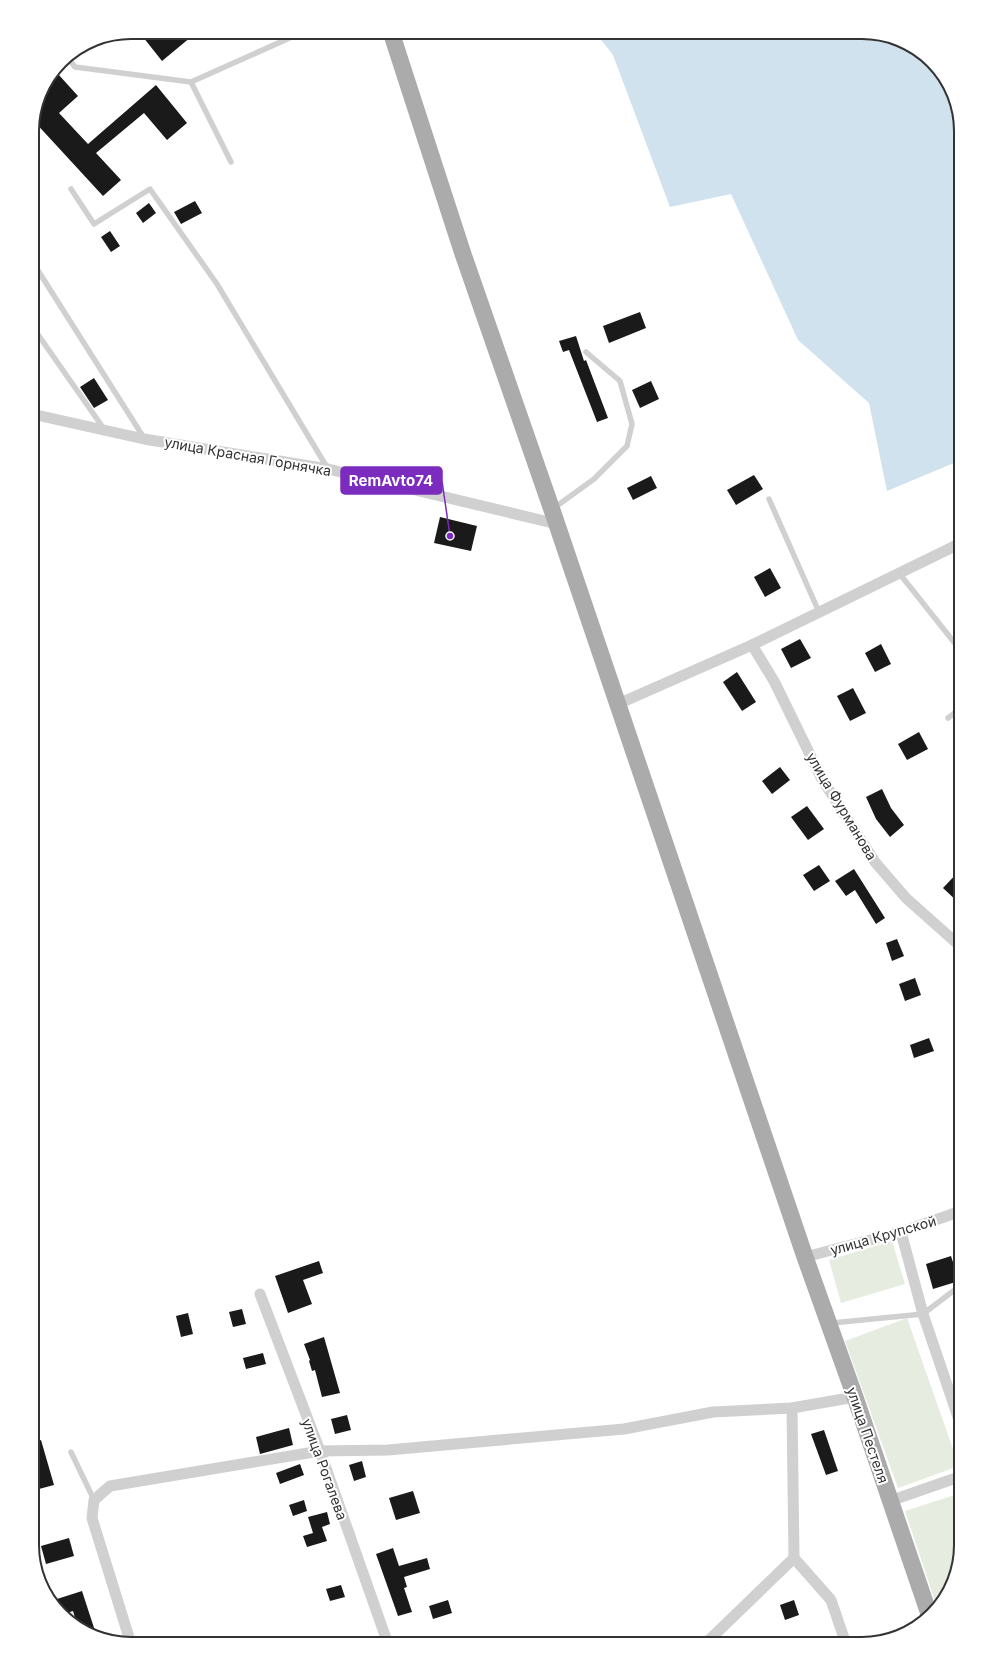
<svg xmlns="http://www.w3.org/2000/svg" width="993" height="1676" font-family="Inter,sans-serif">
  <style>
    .green { fill: #e6ecdf }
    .water { fill: #cfe2ee }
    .building { fill: #1a1a1a }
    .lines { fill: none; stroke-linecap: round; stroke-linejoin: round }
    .lane { stroke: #d0d0d0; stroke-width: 5.5 }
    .street { stroke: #d0d0d0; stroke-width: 11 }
    .primary { stroke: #ababab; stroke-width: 17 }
    .labels { text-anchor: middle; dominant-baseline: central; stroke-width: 4; stroke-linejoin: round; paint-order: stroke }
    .street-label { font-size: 14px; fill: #333; stroke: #fff }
    .rim { fill: none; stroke: #333; stroke-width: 2 }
    .leader { fill: none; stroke: #7b2cbf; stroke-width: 1.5 }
    .callout-dot { fill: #7b2cbf; stroke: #fff; stroke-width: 1.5 }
    .callout { fill: #7b2cbf; stroke: #7b2cbf; stroke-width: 1.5 }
    .callout-label { font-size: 15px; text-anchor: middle; font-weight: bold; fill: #fff }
  </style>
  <rect width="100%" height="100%" fill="#fff"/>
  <g class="green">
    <polygon points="892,1241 905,1284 841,1303 829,1260"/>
    <polygon points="907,1318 959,1466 898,1488 845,1341"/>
    <polygon points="961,1493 961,1546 945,1600 937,1607 905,1511"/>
  </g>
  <polygon class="water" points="595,32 869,32 917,49 951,87 961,131 961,460 887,491 869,403 798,340 731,194 670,207 613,55"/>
  <g class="building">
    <polygon points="149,32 197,32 162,61 143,37"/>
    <polygon points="58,74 78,96 59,113 88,144 156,85 187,123 167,140 144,113 96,153 121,180 103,196 33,120 40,93"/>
    <polygon points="195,201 202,213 181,224 174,212"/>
    <polygon points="149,203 156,213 143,223 136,213"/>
    <polygon points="110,231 120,246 111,252 101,237"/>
    <polygon points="640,312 646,328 609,343 603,326"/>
    <polygon points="576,336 584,361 586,360 608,418 597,422 569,350 563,352 559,341"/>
    <polygon points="94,378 108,400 94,408 80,387"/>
    <polygon points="651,381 659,399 640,408 632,390"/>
    <polygon points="754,475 763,489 736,505 727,490"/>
    <polygon points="651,476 657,488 633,500 627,488"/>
    <polygon points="440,517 477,526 471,551 434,543"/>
    <polygon points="770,568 781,588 765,597 754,577"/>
    <polygon points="800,639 811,658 791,668 781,649"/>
    <polygon points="881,644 891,664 875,672 865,653"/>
    <polygon points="737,672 756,702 742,711 723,682"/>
    <polygon points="853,688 866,713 850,721 837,696"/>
    <polygon points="919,732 928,749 907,760 898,744"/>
    <polygon points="780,767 790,780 772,794 762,781"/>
    <polygon points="882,789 891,808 904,825 890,837 876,819 866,797"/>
    <polygon points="807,806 824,829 808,840 791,817"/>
    <polygon points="819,865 830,881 814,891 803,875"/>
    <polygon points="854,869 885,918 876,924 855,890 846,896 835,881"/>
    <polygon points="961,869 961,905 943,888"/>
    <polygon points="897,939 904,956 892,961 886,943"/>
    <polygon points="915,978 921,995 905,1001 899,984"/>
    <polygon points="929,1038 934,1051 914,1058 910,1045"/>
    <polygon points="951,1256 959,1281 933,1289 926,1264"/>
    <polygon points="319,1261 323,1273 303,1280 312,1304 288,1313 275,1276"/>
    <polygon points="242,1309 246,1324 233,1327 229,1312"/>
    <polygon points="188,1313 193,1334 181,1337 176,1316"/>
    <polygon points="324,1337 340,1393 322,1397 315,1370 312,1371 309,1361 310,1360 304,1344"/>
    <polygon points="263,1353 266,1364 246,1369 243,1358"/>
    <polygon points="347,1415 351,1430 335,1434 331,1419"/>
    <polygon points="289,1428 293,1445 260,1454 256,1437"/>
    <polygon points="824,1430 838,1471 826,1475 811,1434"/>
    <polygon points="41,1440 54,1485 39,1489 32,1466 32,1443"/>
    <polygon points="362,1461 366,1477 354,1481 349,1465"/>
    <polygon points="300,1464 304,1475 280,1484 276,1473"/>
    <polygon points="413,1491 420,1513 396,1520 389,1498"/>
    <polygon points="304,1500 307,1511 293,1516 289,1505"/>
    <polygon points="327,1512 330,1524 322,1527 327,1541 307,1547 303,1536 313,1533 308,1517"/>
    <polygon points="69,1538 74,1556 46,1564 41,1546"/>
    <polygon points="393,1548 399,1566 427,1558 430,1569 404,1577 407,1587 404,1588 412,1612 398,1616 376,1554"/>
    <polygon points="341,1585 345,1597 330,1601 326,1589"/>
    <polygon points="82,1591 96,1634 78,1628 73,1611 64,1614 60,1609 57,1599"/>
    <polygon points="448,1600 452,1613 433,1619 429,1606"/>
    <polygon points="794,1600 799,1615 785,1620 780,1605"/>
  </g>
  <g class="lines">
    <g class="lane">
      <polyline points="67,57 75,67 191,82 303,32"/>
      <polyline points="191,82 231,162"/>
      <polyline points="32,183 37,163 32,155"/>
      <polyline points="71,189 94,224 150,189 217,284 328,469"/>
      <polyline points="32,261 144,438"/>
      <polyline points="32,326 104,429"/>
      <polyline points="769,499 819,612"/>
      <polyline points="554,508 594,479 627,446 632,424 620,381 586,352"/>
      <polyline points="899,573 961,651"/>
      <polyline points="948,718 961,708"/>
      <polyline points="832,1323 923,1314 961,1285"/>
      <polyline points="950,1393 961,1389"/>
      <polyline points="71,1452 94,1500"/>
    </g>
    <g class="street">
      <polyline points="32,414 144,439 328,469 557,524"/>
      <polyline points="752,645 774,681 822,779 875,862 906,898 961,947"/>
      <polyline points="618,704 752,645 961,543"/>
      <polyline points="901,1232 923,1314 961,1426"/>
      <polyline points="805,1257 901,1232 961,1211"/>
      <polyline points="260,1294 320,1451 388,1644"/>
      <polyline points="792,1408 794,1558"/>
      <polyline points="890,1501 953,1479 961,1479"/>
      <polyline points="794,1558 831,1600 846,1644"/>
      <polyline points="131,1644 92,1518 94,1500 110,1486 320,1451 388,1450 624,1429 713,1412 792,1408 855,1397"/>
      <polyline points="705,1644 794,1558"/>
    </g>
    <polyline class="primary" points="391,32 463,254 552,510 805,1257 855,1397 929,1614"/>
  </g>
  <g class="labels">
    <g class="street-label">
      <text transform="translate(248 456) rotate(10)">улица Красная Горнячка</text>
      <text transform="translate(842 806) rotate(59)">улица Фурманова</text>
      <text transform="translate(883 1235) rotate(-16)">улица Крупской</text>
      <text transform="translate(868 1435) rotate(71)">улица Пестеля</text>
      <text transform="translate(325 1469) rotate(70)">улица Рогалева</text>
    </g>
  </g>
  <path d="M0 0H993V1676H0ZM131 39H862A92 92 0 0 1 954 131V1545A92 92 0 0 1 862 1637H131A92 92 0 0 1 39 1545V131A92 92 0 0 1 131 39Z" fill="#fff" fill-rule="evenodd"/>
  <path class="rim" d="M131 39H862A92 92 0 0 1 954 131V1545A92 92 0 0 1 862 1637H131A92 92 0 0 1 39 1545V131A92 92 0 0 1 131 39Z"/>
  <path class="leader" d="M450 536L442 481"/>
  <circle class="callout-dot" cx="450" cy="536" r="4"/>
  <rect class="callout" x="341" y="467" width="101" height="27" rx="4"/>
  <g class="callout-label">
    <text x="391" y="486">RemAvto74</text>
  </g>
</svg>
